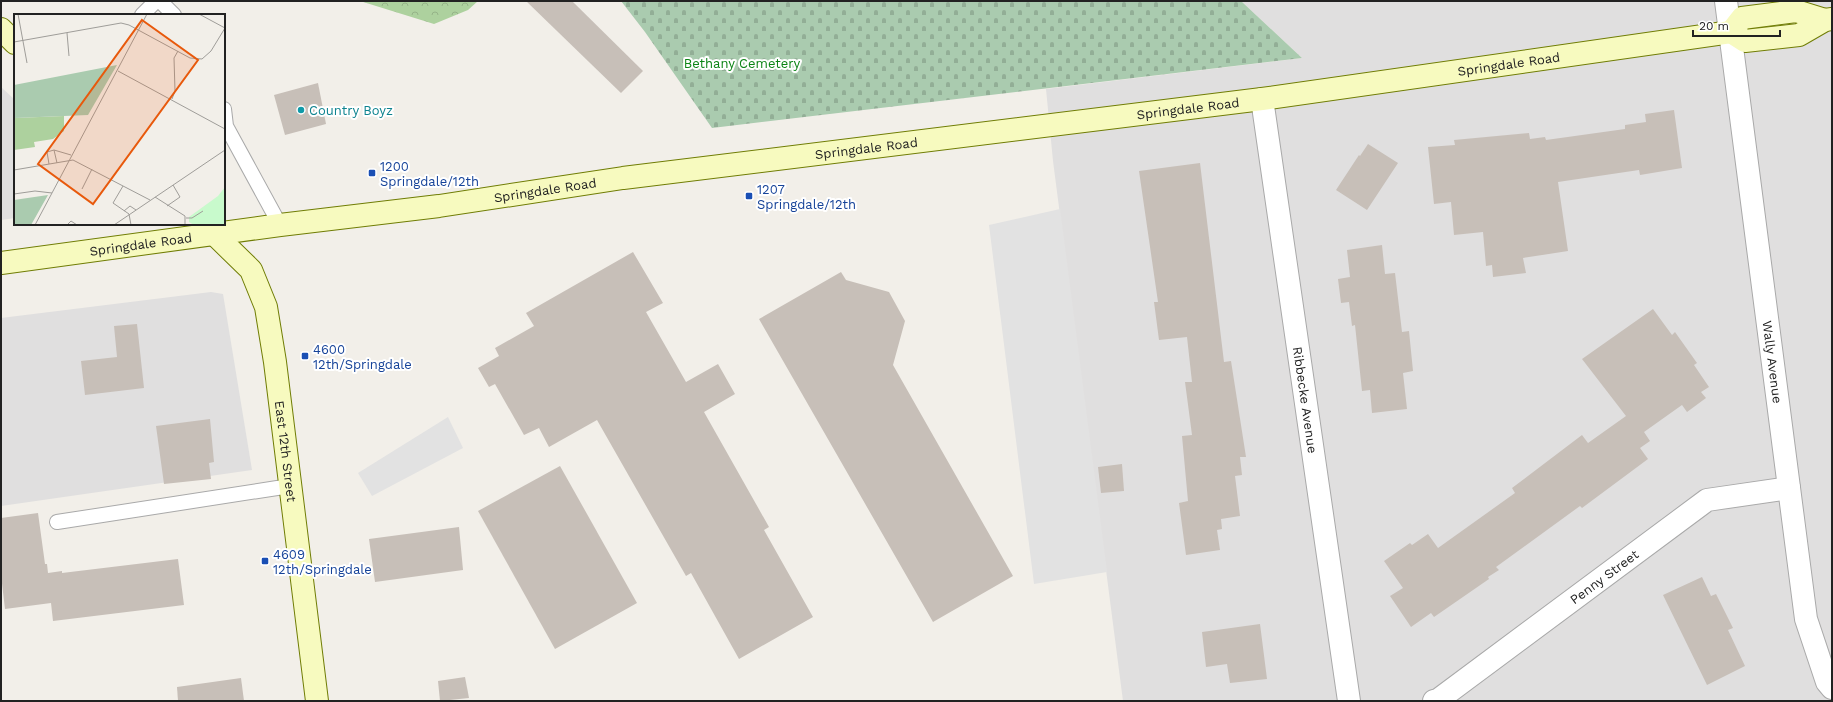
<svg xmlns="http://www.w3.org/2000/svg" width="1833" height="702" font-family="'Work Sans',sans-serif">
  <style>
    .residential { fill: #e0dfdf }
    .forest { fill: url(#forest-crowns) }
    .cemetery { fill: url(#cemetery-stones) }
    .parking { fill: #e2e2e2 }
    .building { fill: #c7bfb8 }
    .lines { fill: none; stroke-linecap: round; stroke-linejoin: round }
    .lane-casing { stroke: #a9a9a9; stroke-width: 16 }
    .street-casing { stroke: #a9a9a9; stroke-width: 24 }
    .secondary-casing { stroke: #707d05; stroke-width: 24 }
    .lane { stroke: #fff; stroke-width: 14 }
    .street { stroke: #fff; stroke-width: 22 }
    .secondary { stroke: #f7fabf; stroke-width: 22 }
    .culture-dot { fill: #0f9aa8; stroke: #fff; stroke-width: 1.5 }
    .transit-dot { fill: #1a4fb4; stroke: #fff; stroke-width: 1.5 }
    .labels { text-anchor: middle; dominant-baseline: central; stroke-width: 4; stroke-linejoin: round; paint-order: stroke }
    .park-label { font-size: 13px; fill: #0c8416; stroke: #fff }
    .street-label { font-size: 13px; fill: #222; stroke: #fff }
    .culture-label { font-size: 13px; fill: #0d838f; stroke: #fff; text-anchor: start }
    .transit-label { font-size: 13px; fill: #164399; stroke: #fff; text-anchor: start }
    .inset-road { fill: none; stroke: #9f9d99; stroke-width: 1 }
    .view { fill: #e8590c; fill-opacity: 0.15; stroke: #e8590c; stroke-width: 2 }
    .inset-edge { fill: none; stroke: #222; stroke-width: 2 }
  </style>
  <defs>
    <pattern id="forest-crowns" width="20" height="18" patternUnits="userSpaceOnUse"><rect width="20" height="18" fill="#add19e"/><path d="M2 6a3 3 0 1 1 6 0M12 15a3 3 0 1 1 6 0" fill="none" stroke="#95b388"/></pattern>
    <pattern id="cemetery-stones" width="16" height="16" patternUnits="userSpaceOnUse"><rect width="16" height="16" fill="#aacbaf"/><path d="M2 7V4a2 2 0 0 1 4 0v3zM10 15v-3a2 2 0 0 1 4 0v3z" fill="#92ae96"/></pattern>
  </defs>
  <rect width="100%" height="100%" fill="#f2efe9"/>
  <g class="residential">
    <polygon points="1241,1 1832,1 1832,701 1123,701 1053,161 1046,89 1302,58"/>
    <polygon points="1,87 15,100 15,218 1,220"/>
    <polygon points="211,292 223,294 252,470 1,506 1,318"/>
  </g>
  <polygon class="forest" points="360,1 478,1 468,10 434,24"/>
  <polygon class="cemetery" points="621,1 1241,1 1302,58 712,128 645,32"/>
  <g class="parking">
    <polygon points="1060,209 1107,572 1034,584 989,225"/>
    <polygon points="448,417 463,448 372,496 358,473"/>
  </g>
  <g class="building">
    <polygon points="526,1 572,1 643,71 621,93"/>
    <polygon points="318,83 326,124 285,135 274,95"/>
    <polygon points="1674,110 1682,168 1640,175 1639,170 1558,182 1568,251 1523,258 1526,273 1493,277 1492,265 1486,266 1483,232 1454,235 1451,202 1434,204 1428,147 1455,145 1454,140 1529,133 1530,139 1545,137 1546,140 1625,129 1625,125 1646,122 1645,114"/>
    <polygon points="1368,144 1398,163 1367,210 1336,190 1359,155 1360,156"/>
    <polygon points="1200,163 1224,362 1231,361 1246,457 1240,457 1242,475 1235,476 1240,516 1221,519 1222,529 1217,530 1220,550 1186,555 1179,503 1188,501 1182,436 1192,435 1185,382 1192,382 1187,337 1159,340 1154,302 1158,302 1139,171"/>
    <polygon points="1382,245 1385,274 1395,273 1402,332 1409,331 1413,371 1403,373 1407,409 1372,413 1370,390 1362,391 1355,325 1352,326 1349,302 1341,303 1338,279 1350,277 1347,250"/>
    <polygon points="633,252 663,303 646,312 686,382 718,364 735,394 704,412 769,527 764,530 813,617 739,659 691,573 686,576 597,420 549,447 539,428 524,435 495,384 489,387 478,368 499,356 495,348 534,326 526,313"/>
    <polygon points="841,272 846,280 889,292 905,321 893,365 1013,576 933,622 759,319"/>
    <polygon points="1653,309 1672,335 1675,332 1697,363 1694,365 1709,387 1701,392 1706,398 1687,412 1682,405 1644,432 1650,441 1640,448 1648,459 1582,508 1580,506 1496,567 1499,570 1488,577 1489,579 1434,617 1431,613 1411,627 1390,596 1403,588 1384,561 1410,543 1412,545 1428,534 1438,548 1515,493 1512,488 1582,435 1588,443 1626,416 1582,359"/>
    <polygon points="137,324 144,388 85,395 81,361 117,357 114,326"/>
    <polygon points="210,419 214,462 209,463 211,479 164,484 156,426"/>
    <polygon points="1122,464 1124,491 1101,493 1098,467"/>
    <polygon points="560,466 637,603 555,649 478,511"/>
    <polygon points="38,513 45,564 47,564 48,573 62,571 62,573 178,559 184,605 53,621 51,603 5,609 1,575 1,518"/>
    <polygon points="459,527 463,570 375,582 369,539"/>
    <polygon points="1702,577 1711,596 1716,594 1733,628 1728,630 1745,666 1707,685 1663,595"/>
    <polygon points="1260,624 1267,679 1230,683 1227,664 1206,667 1202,632"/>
    <polygon points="465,677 469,698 440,701 438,681"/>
    <polygon points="241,678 244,701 178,701 177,687"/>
  </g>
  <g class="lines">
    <defs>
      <g id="lane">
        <polyline points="160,1 174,15"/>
        <polyline points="142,15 156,1"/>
        <polyline points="224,109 226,126 280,225"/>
        <polyline points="57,522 290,486"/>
      </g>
      <g id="street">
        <path id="s1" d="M1726 1 1806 619 1827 682 1832 688"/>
        <path id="s2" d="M1262 99 1349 701"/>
        <path id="s3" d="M1434 701 1438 700 1707 500 1789 488"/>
      </g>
      <g id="secondary">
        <polyline points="1,29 15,43"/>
        <polyline points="1731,32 1742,18 1796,11 1825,20"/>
        <path id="s4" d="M207 227 251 270 266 307 275 362 317 701"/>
        <path id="s5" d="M1 263 280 225 439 206 623 178 1262 99 1731 32 1745 41 1799 35 1825 20 1832 19"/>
      </g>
    </defs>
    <use href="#lane" class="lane-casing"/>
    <use href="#street" class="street-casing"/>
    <use href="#secondary" class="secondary-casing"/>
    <use href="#lane" class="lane"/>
    <use href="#street" class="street"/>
    <use href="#secondary" class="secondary"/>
  </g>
  <circle class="culture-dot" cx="301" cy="110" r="4"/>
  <g class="transit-dot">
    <rect x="368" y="169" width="8" height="8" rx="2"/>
    <rect x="745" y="192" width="8" height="8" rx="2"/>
    <rect x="301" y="352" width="8" height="8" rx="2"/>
    <rect x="261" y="557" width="8" height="8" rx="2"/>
  </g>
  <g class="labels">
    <g class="park-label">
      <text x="742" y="63">Bethany Cemetery</text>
    </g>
    <g class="street-label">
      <text stroke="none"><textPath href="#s5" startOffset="1521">Springdale Road</textPath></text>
      <text stroke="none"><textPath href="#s5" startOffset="1197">Springdale Road</textPath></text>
      <text stroke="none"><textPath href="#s5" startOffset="873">Springdale Road</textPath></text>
      <text stroke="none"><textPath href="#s5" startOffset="549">Springdale Road</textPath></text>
      <text stroke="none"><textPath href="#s5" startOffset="141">Springdale Road</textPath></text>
      <text stroke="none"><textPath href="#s1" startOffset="364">Wally Avenue</textPath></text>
      <text stroke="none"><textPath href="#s2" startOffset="304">Ribbecke Avenue</textPath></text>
      <text stroke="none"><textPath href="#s4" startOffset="247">East 12th Street</textPath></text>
      <text stroke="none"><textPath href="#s3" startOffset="211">Penny Street</textPath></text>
    </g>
    <g class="culture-label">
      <text x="309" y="110">Country Boyz</text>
    </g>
    <g class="transit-label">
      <text x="380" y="166">1200<tspan x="380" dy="15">Springdale/12th</tspan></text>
      <text x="757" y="189">1207<tspan x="757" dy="15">Springdale/12th</tspan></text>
      <text x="313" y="349">4600<tspan x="313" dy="15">12th/Springdale</tspan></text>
      <text x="273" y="554">4609<tspan x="273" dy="15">12th/Springdale</tspan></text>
    </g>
  </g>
  <g transform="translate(14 14)">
    <rect width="211" height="211" fill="#f2efe9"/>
    <path d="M0 100 1 104 50 102V117L39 125 20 128 21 133 0 136Z" fill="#add19e"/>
    <path d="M103 51 74 101 1 104 0 71ZM34 181 17 211H0V186Z" fill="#aacbaf"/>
    <path d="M211 173V211H180L175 208V203L204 182Z" fill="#c8facc"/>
    <path class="inset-road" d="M4 0 13 49M185 0 211 14M53 19 55 42M0 28 107 9 115 11 176 44 188 45 197 37 211 14M104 57 211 115M158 85 161 77 160 44 164 37M40 136 43 149M35 150 33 138 40 136 57 141M0 156 59 146 136 186M109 172 99 189 115 200 117 211M68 175 78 155M0 180 21 177 38 179M141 183 171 202V211M153 192 166 183 159 171M110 197 116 192 122 196M172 204H178L189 197M21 211 133 0M53 211 57 207 63 211M100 211 211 136"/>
    <path class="view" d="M128 6 184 46 79 190 24 150Z"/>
    <rect width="211" height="211" class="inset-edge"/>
  </g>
  <rect width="1833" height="702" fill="none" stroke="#222222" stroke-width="4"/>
  <path d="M1693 30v6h87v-6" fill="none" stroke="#222222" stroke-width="2"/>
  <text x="1699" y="30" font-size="12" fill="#222222" stroke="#ffffff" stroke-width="3" paint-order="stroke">20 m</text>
</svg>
